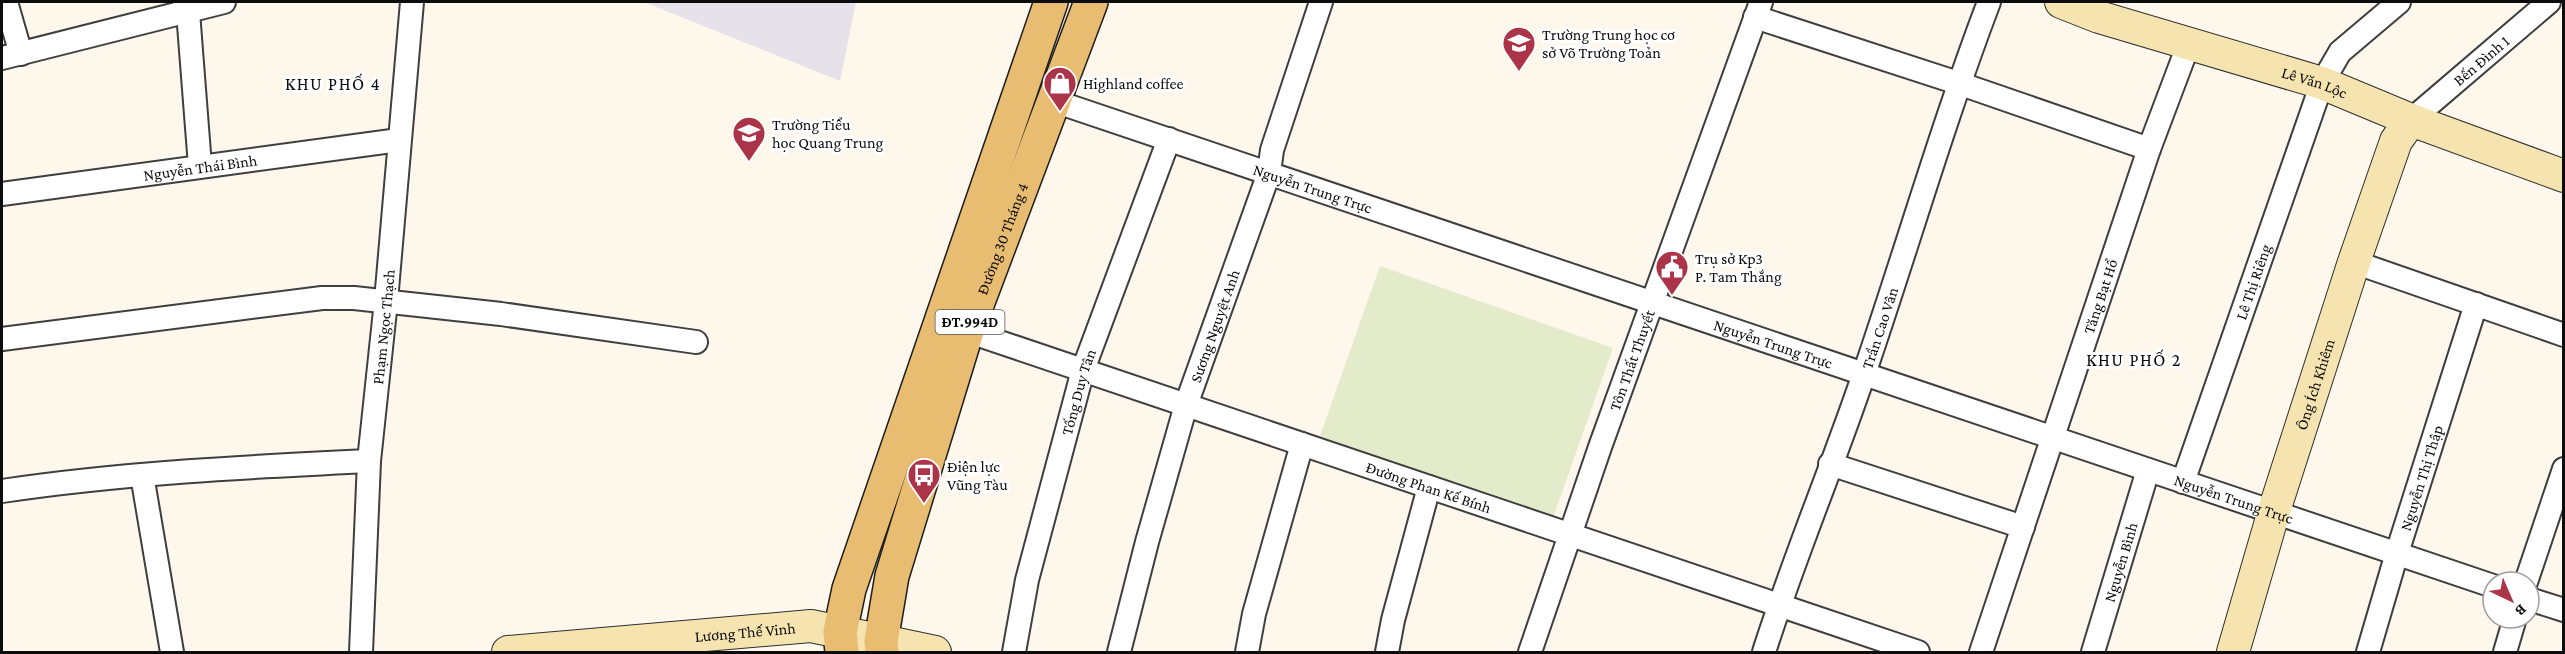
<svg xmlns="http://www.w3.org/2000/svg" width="2565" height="654" font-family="'Crimson Pro',serif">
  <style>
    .industrial { fill: #e7e1ea }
    .pitch { fill: #e4ebcb }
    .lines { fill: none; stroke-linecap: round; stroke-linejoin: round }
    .street-casing { stroke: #3f3f3f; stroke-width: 26 }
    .secondary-casing { stroke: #2e2e2e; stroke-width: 34 }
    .primary-casing { stroke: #1d1d1d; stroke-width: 36 }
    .street { stroke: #fff; stroke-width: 22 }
    .secondary { stroke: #f5e4af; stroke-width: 32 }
    .primary { stroke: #e8bc71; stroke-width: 33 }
    .labels { text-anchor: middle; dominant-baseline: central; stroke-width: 6; stroke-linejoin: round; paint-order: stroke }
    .shield { fill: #fff; stroke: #555; stroke-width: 1.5 }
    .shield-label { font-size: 15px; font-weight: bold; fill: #0c0c0c }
    .poi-label { font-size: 16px; fill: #0c0c0c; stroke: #fff; text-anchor: start }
    .street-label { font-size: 16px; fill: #0c0c0c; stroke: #fff }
    .neighbourhood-label { font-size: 18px; letter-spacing: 1.5px; fill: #0c0c0c; stroke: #fff }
  </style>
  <rect width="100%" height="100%" fill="#fdf7ec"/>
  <polygon class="industrial" points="644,2 856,2 840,81"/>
  <polygon class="pitch" points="1380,266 1613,348 1553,518 1320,436"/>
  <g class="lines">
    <defs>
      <g id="street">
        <polyline points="6,2 21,54"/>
        <polyline points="184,2 188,12 200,166"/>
        <polyline points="1755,17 1958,83 2149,149"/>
        <polyline points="2,58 224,2"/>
        <path id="s1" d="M1054 101 2493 586"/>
        <path id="s2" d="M2411 120 2549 2"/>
        <path id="s3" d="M2 194 399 140"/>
        <polyline points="2354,262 2564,335"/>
        <path id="s4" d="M955 327 1918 652"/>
        <polyline points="2,339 322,298 354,298 501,314 696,342"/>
        <polyline points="1830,464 2023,527"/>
        <polyline points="142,475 172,652"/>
        <path id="s5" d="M2183 482 2322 83 2340 52 2399 2"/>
        <path d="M2 491C123 473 246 467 369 461"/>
        <polyline points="2526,582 2564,469"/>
        <polyline points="2529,599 2564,610"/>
        <path id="s6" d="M361 652 369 461 386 301 412 2"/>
        <path id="s7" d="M1014 652 1027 580 1083 370 1169 139"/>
        <path id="s8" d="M1119 652 1147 542 1186 405 1269 173 1272 150 1321 2"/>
        <polyline points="1247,652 1254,614 1302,444"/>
        <polyline points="1387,652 1393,620 1429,487"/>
        <path id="s9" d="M1530 652 1600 447 1761 2"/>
        <path id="s10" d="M1764 652C1794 557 1833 466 1865 371 1907 248 1943 123 1989 2"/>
        <path id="s11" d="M1981 652 2149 149 2189 43"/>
        <path id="s12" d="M2093 652 2148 470"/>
        <path id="s13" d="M2368 652 2397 553 2476 304"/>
        <polyline points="2505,652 2515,618"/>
      </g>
      <g id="secondary">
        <path id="s14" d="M2061 2 2099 17 2322 83 2411 120 2564 176"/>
        <path id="s15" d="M508 652 811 626 935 652"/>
        <path id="s16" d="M2233 652 2274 511 2354 262 2396 141 2411 120"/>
      </g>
      <g id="primary">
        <polyline points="842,652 840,632 849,589 1051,2"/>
        <path id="s17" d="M882 652 881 641 892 576 967 331 1091 2"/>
      </g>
    </defs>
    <use href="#street" class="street-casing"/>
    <use href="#secondary" class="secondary-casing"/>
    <use href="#primary" class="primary-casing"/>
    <use href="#street" class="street"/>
    <use href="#secondary" class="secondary"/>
    <use href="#primary" class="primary"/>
  </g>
  <defs>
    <symbol id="school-pin" viewBox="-11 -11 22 30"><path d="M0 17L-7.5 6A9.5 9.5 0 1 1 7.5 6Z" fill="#ab3449" stroke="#fff"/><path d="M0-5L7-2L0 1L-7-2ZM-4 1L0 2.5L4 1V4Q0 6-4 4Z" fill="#fff"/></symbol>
    <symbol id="shop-pin" viewBox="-11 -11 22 30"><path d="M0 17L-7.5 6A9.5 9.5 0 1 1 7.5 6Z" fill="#ab3449" stroke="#fff"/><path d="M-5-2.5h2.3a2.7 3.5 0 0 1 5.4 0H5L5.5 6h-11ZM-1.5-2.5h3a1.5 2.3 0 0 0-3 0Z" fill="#fff"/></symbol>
    <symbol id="civic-pin" viewBox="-11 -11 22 30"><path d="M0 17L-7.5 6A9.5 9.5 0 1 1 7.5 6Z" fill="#ab3449" stroke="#fff"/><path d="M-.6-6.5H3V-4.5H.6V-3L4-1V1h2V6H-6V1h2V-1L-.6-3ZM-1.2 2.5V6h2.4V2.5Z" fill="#fff"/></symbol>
    <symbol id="bus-pin" viewBox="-11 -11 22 30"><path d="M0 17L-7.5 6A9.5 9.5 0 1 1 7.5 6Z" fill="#ab3449" stroke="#fff"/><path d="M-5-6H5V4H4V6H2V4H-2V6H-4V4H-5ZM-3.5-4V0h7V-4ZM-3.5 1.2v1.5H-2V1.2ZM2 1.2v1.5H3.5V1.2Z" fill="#fff"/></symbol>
  </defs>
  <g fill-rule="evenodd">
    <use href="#school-pin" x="1500" y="24" width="38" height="52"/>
    <use href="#shop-pin" x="1041" y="64" width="38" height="52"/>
    <use href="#school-pin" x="730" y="114" width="38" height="52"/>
    <use href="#civic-pin" x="1653" y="248" width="38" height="52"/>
    <use href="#bus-pin" x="905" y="456" width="38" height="52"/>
  </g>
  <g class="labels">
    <rect class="shield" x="935.5" y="310" width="69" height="24" rx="4.5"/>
    <g class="shield-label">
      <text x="970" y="322">ĐT.994D</text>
    </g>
    <g class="poi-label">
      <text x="1542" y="34">Trường Trung học cơ<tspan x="1542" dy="18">sở Võ Trường Toản</tspan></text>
      <text x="1083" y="83">Highland coffee</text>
      <text x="772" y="124">Trường Tiểu<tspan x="772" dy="18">học Quang Trung</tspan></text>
      <text x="1695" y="258">Trụ sở Kp3<tspan x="1695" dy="18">P. Tam Thắng</tspan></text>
      <text x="947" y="466">Điện lực<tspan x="947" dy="18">Vũng Tàu</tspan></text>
    </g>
    <g class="street-label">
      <text stroke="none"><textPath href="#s2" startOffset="92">Bến Đình 1</textPath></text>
      <text stroke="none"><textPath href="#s14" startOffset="266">Lê Văn Lộc</textPath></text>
      <text stroke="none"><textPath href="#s3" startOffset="200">Nguyễn Thái Bình</textPath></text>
      <text stroke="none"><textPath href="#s1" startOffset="273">Nguyễn Trung Trực</textPath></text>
      <text stroke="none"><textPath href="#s17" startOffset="432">Đường 30 Tháng 4</textPath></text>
      <text stroke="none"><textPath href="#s5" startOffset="212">Lê Thị Riêng</textPath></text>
      <text stroke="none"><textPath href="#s11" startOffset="375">Tăng Bạt Hổ</textPath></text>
      <text stroke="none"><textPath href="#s8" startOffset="340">Sương Nguyệt Anh</textPath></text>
      <text stroke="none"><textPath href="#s6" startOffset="326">Phạm Ngọc Thạch</textPath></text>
      <text stroke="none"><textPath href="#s10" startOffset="344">Trần Cao Vân</textPath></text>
      <text stroke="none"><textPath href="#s1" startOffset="759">Nguyễn Trung Trực</textPath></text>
      <text stroke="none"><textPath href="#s9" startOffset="309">Tôn Thất Thuyết</textPath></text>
      <text stroke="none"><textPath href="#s16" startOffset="280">Ông Ích Khiêm</textPath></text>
      <text stroke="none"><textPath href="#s7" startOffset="268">Tống Duy Tân</textPath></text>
      <text stroke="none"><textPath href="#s13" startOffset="182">Nguyễn Thị Thập</textPath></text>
      <text stroke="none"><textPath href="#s4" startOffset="500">Đường Phan Kế Bính</textPath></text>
      <text stroke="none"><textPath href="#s1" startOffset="1245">Nguyễn Trung Trực</textPath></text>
      <text stroke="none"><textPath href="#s12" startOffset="94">Nguyễn Bình</textPath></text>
      <text stroke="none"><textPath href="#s15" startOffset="238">Lương Thế Vinh</textPath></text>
    </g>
    <g class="neighbourhood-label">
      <text x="333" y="84">KHU PHỐ 4</text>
      <text x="2134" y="360">KHU PHỐ 2</text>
    </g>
  </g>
  <rect width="2565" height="654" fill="none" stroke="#0c0c0c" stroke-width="6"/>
  <g transform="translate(2511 600) rotate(136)"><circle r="28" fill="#ffffff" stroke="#9e9e9e" stroke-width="1.5"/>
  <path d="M0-4.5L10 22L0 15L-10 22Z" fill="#ab3449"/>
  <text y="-9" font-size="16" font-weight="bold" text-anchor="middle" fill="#0c0c0c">B</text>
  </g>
</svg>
